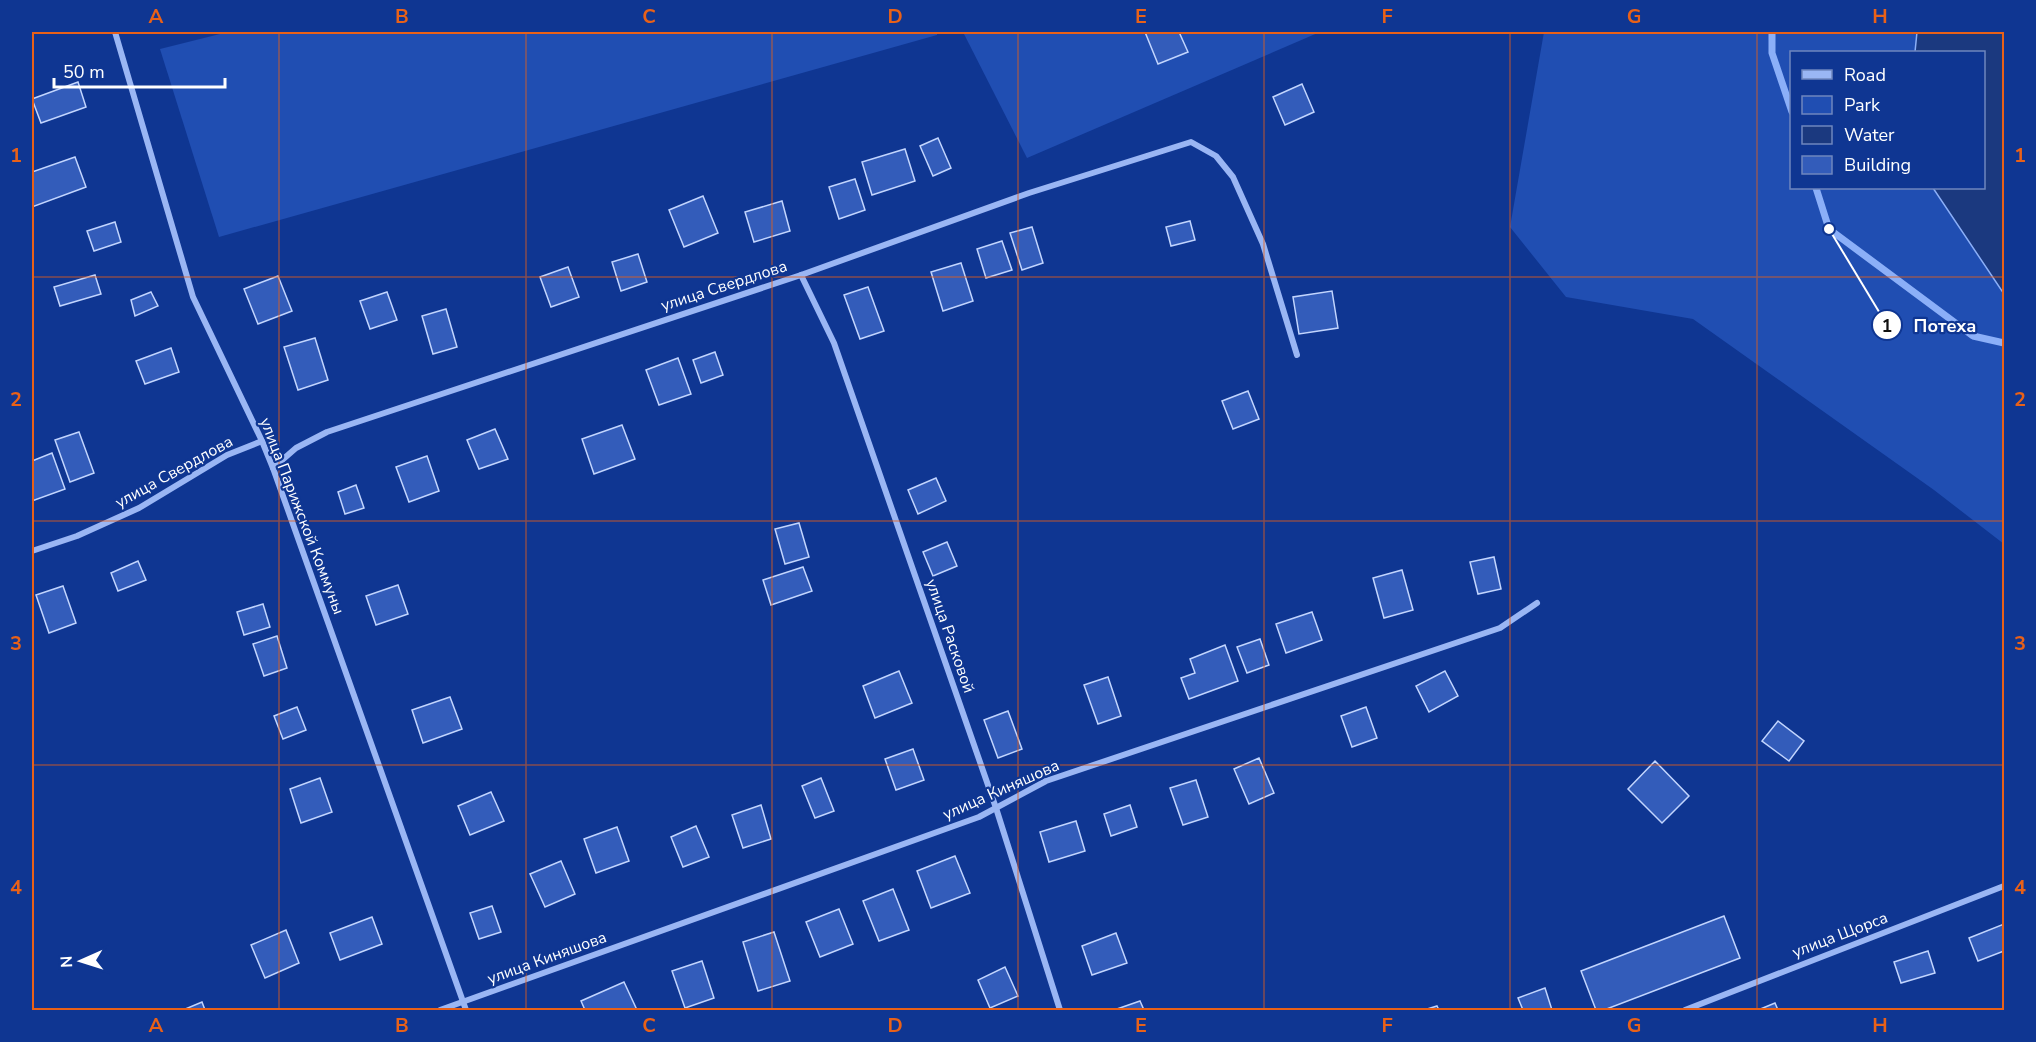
<svg xmlns="http://www.w3.org/2000/svg" width="2036" height="1042" font-family="'Nunito Sans',sans-serif">
  <style>
    .green { fill: #204eb2 }
    .water { fill: #1b397f; stroke: #8baff8; stroke-width: 1.5 }
    .lines { fill: none; stroke-linecap: round; stroke-linejoin: round }
    .stream { stroke: #8baff8; stroke-width: 7 }
    .building { fill: #335cba; stroke: #c2d5fe; stroke-width: 1.5 }
    .street { stroke: #9ab6f4; stroke-width: 6 }
    .grid { fill: none; stroke: #e96118; stroke-width: 1.5; stroke-opacity: 0.55 }
    .labels { text-anchor: middle; dominant-baseline: central; stroke-width: 4.5; stroke-linejoin: round; paint-order: stroke }
    .street-label { font-size: 16px; fill: #fff; stroke: #0f3692 }
    .leader { fill: none; stroke: #fff; stroke-width: 2 }
    .callout-dot { fill: #fff; stroke: #0f3692; stroke-width: 2 }
    .mark-label { font-size: 18px; text-anchor: middle; font-weight: bold; fill: #111 }
    .callout-label { font-size: 18px; text-anchor: middle; font-weight: bold; fill: #fff; stroke: #0f3692; stroke-width: 4.5; stroke-linejoin: round; paint-order: stroke }
    .neatline { fill: none; stroke: #e96118; stroke-width: 2 }
    .grid-label { font-size: 20px; text-anchor: middle; font-weight: bold; fill: #e96118 }
  </style>
  <rect width="100%" height="100%" fill="#0f3692"/>
  <g class="green">
    <polygon points="228,32 937,32 937,35 219,237 160,49"/>
    <polygon points="963,32 1320,32 1027,158"/>
    <polygon points="1544,32 1917,32 1915,52 1792,52 1792,188 1933,188 2004,294 2004,544 1934,490 1693,319 1566,297 1510,227"/>
  </g>
  <polygon class="water" points="1917,32 2004,32 2004,294 1933,188 1984,188 1984,52 1915,52"/>
  <g class="lines">
    <g class="stream">
      <polyline points="1772,32 1772,53 1792,112"/>
      <polyline points="1816,188 1829,229 1973,336 2004,343"/>
    </g>
  </g>
  <g class="building">
    <polygon points="1145,32 1179,32 1188,52 1158,64"/>
    <polygon points="78,82 86,107 41,123 32,99"/>
    <polygon points="1302,84 1314,112 1285,125 1273,97"/>
    <polygon points="938,138 951,168 933,176 920,146"/>
    <polygon points="905,149 915,181 872,195 862,162"/>
    <polygon points="75,157 86,187 32,207 32,172"/>
    <polygon points="855,179 865,210 839,219 829,187"/>
    <polygon points="703,196 718,233 684,247 669,210"/>
    <polygon points="782,201 790,231 754,242 745,212"/>
    <polygon points="1190,221 1195,240 1171,246 1166,227"/>
    <polygon points="115,222 121,242 94,251 87,231"/>
    <polygon points="1032,227 1043,263 1022,270 1010,233"/>
    <polygon points="1002,241 1012,270 986,278 977,249"/>
    <polygon points="638,254 647,282 621,291 612,262"/>
    <polygon points="961,263 973,301 943,311 931,272"/>
    <polygon points="568,267 579,297 551,307 540,277"/>
    <polygon points="95,275 101,294 60,306 54,287"/>
    <polygon points="278,276 292,311 258,324 244,289"/>
    <polygon points="868,287 884,331 860,339 844,295"/>
    <polygon points="1332,291 1338,328 1299,334 1293,297"/>
    <polygon points="151,292 158,306 135,316 131,300"/>
    <polygon points="387,292 397,320 370,329 360,301"/>
    <polygon points="446,309 457,347 433,354 422,316"/>
    <polygon points="315,338 328,380 298,390 284,347"/>
    <polygon points="171,348 179,372 145,384 136,361"/>
    <polygon points="715,352 723,375 701,383 693,360"/>
    <polygon points="678,358 691,394 659,405 646,370"/>
    <polygon points="1248,391 1259,419 1233,429 1222,401"/>
    <polygon points="622,425 635,459 594,474 582,439"/>
    <polygon points="495,429 508,459 479,469 467,440"/>
    <polygon points="79,432 94,473 70,482 55,440"/>
    <polygon points="52,453 65,489 32,501 32,461"/>
    <polygon points="427,456 439,491 409,502 396,467"/>
    <polygon points="936,478 946,501 918,514 908,490"/>
    <polygon points="356,485 364,508 345,514 338,492"/>
    <polygon points="799,523 809,557 785,564 775,529"/>
    <polygon points="947,542 957,566 933,576 923,552"/>
    <polygon points="1494,557 1501,589 1478,594 1470,562"/>
    <polygon points="138,561 146,580 118,591 111,573"/>
    <polygon points="803,567 812,591 771,605 763,580"/>
    <polygon points="1402,570 1413,610 1384,618 1373,578"/>
    <polygon points="398,585 408,614 376,625 366,596"/>
    <polygon points="63,586 76,623 49,633 36,595"/>
    <polygon points="263,604 270,627 244,635 237,612"/>
    <polygon points="1312,612 1322,640 1286,653 1276,624"/>
    <polygon points="277,636 287,668 264,676 253,644"/>
    <polygon points="1260,639 1269,665 1247,673 1237,647"/>
    <polygon points="1225,645 1238,681 1189,699 1181,678 1195,673 1190,659"/>
    <polygon points="899,671 912,703 875,718 863,686"/>
    <polygon points="1445,671 1458,696 1429,712 1416,686"/>
    <polygon points="1108,677 1121,716 1098,724 1084,685"/>
    <polygon points="450,697 462,729 423,743 412,710"/>
    <polygon points="297,707 306,730 283,739 274,716"/>
    <polygon points="1366,707 1377,738 1352,747 1341,716"/>
    <polygon points="1008,711 1022,749 998,758 984,720"/>
    <polygon points="1778,721 1804,741 1789,761 1762,741"/>
    <polygon points="913,749 924,780 896,790 885,759"/>
    <polygon points="1259,758 1274,793 1249,804 1234,769"/>
    <polygon points="1655,761 1689,796 1662,823 1628,789"/>
    <polygon points="320,778 332,812 301,823 290,789"/>
    <polygon points="821,778 834,811 815,818 802,786"/>
    <polygon points="1196,780 1208,817 1183,825 1170,788"/>
    <polygon points="491,792 504,821 470,835 458,806"/>
    <polygon points="761,805 771,839 743,848 732,815"/>
    <polygon points="1130,805 1137,827 1111,836 1104,814"/>
    <polygon points="1076,821 1085,851 1049,862 1040,832"/>
    <polygon points="696,826 709,857 683,867 671,837"/>
    <polygon points="617,827 629,861 596,873 584,839"/>
    <polygon points="955,856 970,893 931,908 917,871"/>
    <polygon points="561,861 575,894 545,907 530,874"/>
    <polygon points="893,889 909,930 879,941 863,901"/>
    <polygon points="492,906 501,932 479,939 470,913"/>
    <polygon points="839,909 853,944 820,957 806,922"/>
    <polygon points="1724,916 1740,958 1604,1010 1596,1010 1581,971"/>
    <polygon points="372,917 382,944 340,960 330,933"/>
    <polygon points="2004,924 2004,951 1978,961 1969,938"/>
    <polygon points="286,930 299,963 265,978 251,945"/>
    <polygon points="774,932 790,981 758,991 743,942"/>
    <polygon points="1116,933 1127,963 1092,975 1082,946"/>
    <polygon points="1928,951 1935,973 1901,983 1894,962"/>
    <polygon points="702,961 714,998 685,1008 672,971"/>
    <polygon points="1005,967 1018,996 990,1008 978,980"/>
    <polygon points="624,982 637,1010 585,1010 581,1001"/>
    <polygon points="1545,988 1552,1010 1523,1010 1518,998"/>
    <polygon points="1140,1001 1144,1010 1114,1010"/>
    <polygon points="202,1002 205,1010 183,1010"/>
    <polygon points="1775,1003 1778,1010 1758,1010"/>
    <polygon points="1437,1006 1439,1010 1424,1010"/>
  </g>
  <g class="lines">
    <g class="street">
      <polyline points="115,32 193,297 262,441 273,468 466,1010"/>
      <polyline points="801,275 834,343 996,808 1060,1010"/>
      <polyline points="273,468 296,448 327,432 801,275 1029,193 1191,142 1216,156 1233,177 1263,244 1297,355"/>
      <polyline points="32,551 77,536 139,508 227,455 262,441"/>
      <polyline points="440,1010 979,817 1046,781 1500,628 1537,603"/>
      <polyline points="1685,1010 2004,886"/>
    </g>
  </g>
  <path class="grid" d="M279 32V1010M526 32V1010M772 32V1010M1018 32V1010M1264 32V1010M1510 32V1010M1757 32V1010M32 277H2004M32 521H2004M32 765H2004"/>
  <g class="labels">
    <g class="street-label">
      <text transform="translate(724 286) rotate(-18)">улица Свердлова</text>
      <text transform="translate(174 472) rotate(-29)">улица Свердлова</text>
      <text transform="translate(302 516) rotate(69)">улица Парижской Коммуны</text>
      <text transform="translate(950 636) rotate(71)">улица Расковой</text>
      <text transform="translate(1001 790) rotate(-24)">улица Киняшова</text>
      <text transform="translate(1840 935) rotate(-21)">улица Щорса</text>
      <text transform="translate(547 958) rotate(-20)">улица Киняшова</text>
    </g>
  </g>
  <path class="leader" d="M1829 229L1887 325"/>
  <g class="callout-dot">
    <circle cx="1829" cy="229" r="6"/>
    <circle cx="1887" cy="325" r="15"/>
  </g>
  <g class="mark-label">
    <text x="1887" y="332">1</text>
  </g>
  <g class="callout-label">
    <text x="1945" y="332">Потеха</text>
  </g>
  <rect width="2036" height="1042" fill="none" stroke="#0f3692" stroke-width="66"/>
  <rect x="1790" y="51" width="195" height="138" fill="#0f3692" stroke="#6f86be" stroke-width="1.5"/>
  <rect x="1802" y="70" width="30" height="9" fill="#9ab6f4" stroke="#6f86be" stroke-width="1.5"/>
  <text x="1844" y="81" font-size="18" fill="#ffffff">Road</text>
  <rect x="1802" y="96" width="30" height="18" fill="#204eb2" stroke="#6f86be" stroke-width="1.5"/>
  <text x="1844" y="111" font-size="18" fill="#ffffff">Park</text>
  <rect x="1802" y="126" width="30" height="18" fill="#1b397f" stroke="#6f86be" stroke-width="1.5"/>
  <text x="1844" y="141" font-size="18" fill="#ffffff">Water</text>
  <rect x="1802" y="156" width="30" height="18" fill="#335cba" stroke="#6f86be" stroke-width="1.5"/>
  <text x="1844" y="171" font-size="18" fill="#ffffff">Building</text>
  <g transform="translate(81 961) rotate(267)" stroke="#0f3692" stroke-width="4.5" paint-order="stroke">
  <path d="M0-4.5L10 22L0 15L-10 22Z" fill="#ffffff"/>
  <text y="-9" font-size="16" font-weight="bold" text-anchor="middle" fill="#ffffff">N</text>
  </g>
  <path d="M54 78v9h171v-9" fill="none" stroke="#ffffff" stroke-width="3"/>
  <text x="63" y="78" font-size="18" fill="#ffffff" stroke="#0f3692" stroke-width="4.5" paint-order="stroke">50 m</text>
  <rect x="33" y="33" width="1970" height="976" class="neatline"/>
  <g class="grid-label">
    <text x="156" y="23">A</text>
    <text x="402" y="23">B</text>
    <text x="649" y="23">C</text>
    <text x="895" y="23">D</text>
    <text x="1141" y="23">E</text>
    <text x="1387" y="23">F</text>
    <text x="1634" y="23">G</text>
    <text x="1880" y="23">H</text>
    <text x="16" y="162">1</text>
    <text x="2020" y="162">1</text>
    <text x="16" y="406">2</text>
    <text x="2020" y="406">2</text>
    <text x="16" y="650">3</text>
    <text x="2020" y="650">3</text>
    <text x="16" y="894">4</text>
    <text x="2020" y="894">4</text>
    <text x="156" y="1032">A</text>
    <text x="402" y="1032">B</text>
    <text x="649" y="1032">C</text>
    <text x="895" y="1032">D</text>
    <text x="1141" y="1032">E</text>
    <text x="1387" y="1032">F</text>
    <text x="1634" y="1032">G</text>
    <text x="1880" y="1032">H</text>
  </g>
</svg>
